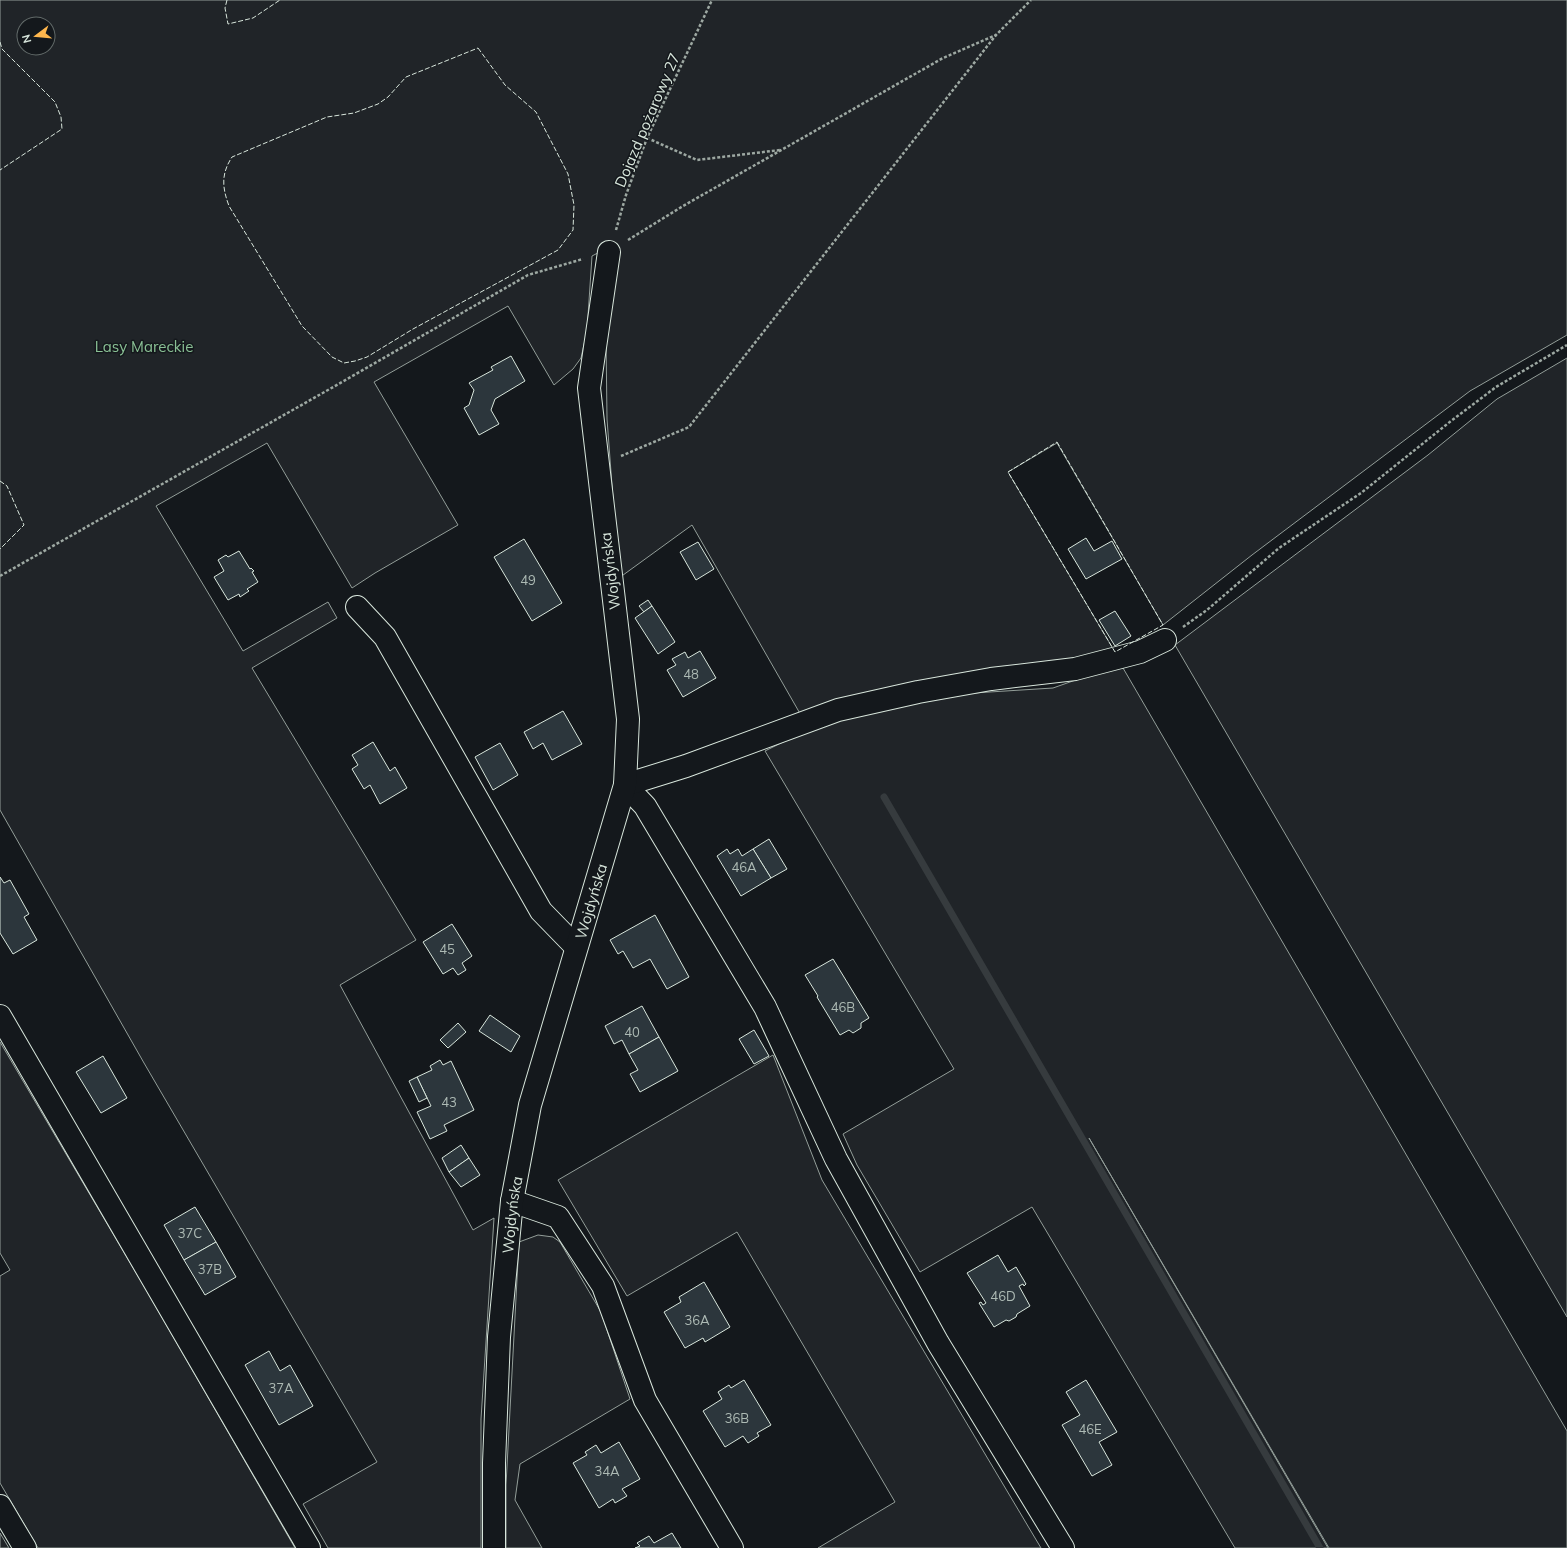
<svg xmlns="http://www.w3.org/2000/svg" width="1567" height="1548" font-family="Mulish,sans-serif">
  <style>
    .green { fill: #202428; stroke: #939e99; fill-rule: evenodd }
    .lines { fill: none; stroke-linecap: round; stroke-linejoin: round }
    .stream { stroke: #363b3e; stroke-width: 7 }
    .building { fill: #2c363c; stroke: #d8e6dc }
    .minor-casing { stroke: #d8e6dc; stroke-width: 24 }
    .path { stroke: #9da8a2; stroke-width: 2.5; stroke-dasharray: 3 2; stroke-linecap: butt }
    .minor { stroke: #14181c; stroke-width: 22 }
    .fence { stroke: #d8e6dc; stroke-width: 1; stroke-dasharray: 5 2; stroke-linecap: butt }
    .labels { text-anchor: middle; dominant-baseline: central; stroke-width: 3; stroke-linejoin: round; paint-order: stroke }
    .number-label { font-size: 13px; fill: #adbab4 }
    .street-label { font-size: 15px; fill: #d8e6dc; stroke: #14181c }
    .park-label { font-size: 15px; fill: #8ac095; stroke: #14181c }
  </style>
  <rect width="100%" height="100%" fill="#14181c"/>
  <g class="green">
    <path d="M0 0H1567V335L1470 391 1252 555 1163 625 1057 443 1008 472 1115 652 802 717 692 525 619 578 607 419 606 339 612 303 617 243 592 256 587 331 581 358 573 369 554 385 508 306 374 382 458 525 375 573 352 588 267 443 156 506 243 651 328 602 337 618 252 668 416 940 340 985 473 1230 494 1218 481 1419V1548H328L303 1504 377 1462 144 1063 0 810ZM24 24H48V48H24Z"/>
    <polygon points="1567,358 1567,1317 1175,645 1428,455 1497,399"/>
    <polygon points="1123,668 1567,1431 1567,1548 1329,1548 1089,1138 1328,1548 1235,1548 1032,1207 920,1272 857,1165 843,1134 954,1069 765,751 809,729 843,717 942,695 1053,688 1104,670"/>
    <polygon points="0,1042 145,1288 295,1548 38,1548 0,1483 0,1276 10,1270 0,1253"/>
    <polygon points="773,1055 822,1180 1041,1548 818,1548 895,1502 737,1232 627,1296 558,1180"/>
    <polygon points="538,1235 553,1237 560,1242 601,1312 630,1399 520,1464 515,1500 542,1548 506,1548 506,1485 519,1242"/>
    <polygon points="0,1533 9,1548 0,1548"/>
  </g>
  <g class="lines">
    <polyline class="stream" points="884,797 1320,1548"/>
  </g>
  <g class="building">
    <polygon points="511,356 525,381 495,399 491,410 499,424 479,435 464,408 469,405 474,390 469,383 493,370 491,367"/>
    <polygon points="1086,538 1094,551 1112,541 1122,559 1086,579 1068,549"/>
    <polygon points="524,539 562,603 532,621 494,557"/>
    <polygon points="698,542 714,569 696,580 680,552"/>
    <polygon points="239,551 250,569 251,568 254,571 252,572 258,582 247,589 249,591 240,597 239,594 228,600 214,577 224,571 218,560 226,555 228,557"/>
    <polygon points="648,600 652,606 644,612 639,606"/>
    <polygon points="652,606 675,642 658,654 635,618"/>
    <polygon points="1115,611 1131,636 1115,646 1099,620"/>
    <polygon points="700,651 716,678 683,697 667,670 676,665 672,659 685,652 688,658"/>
    <polygon points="563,711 582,744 552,760 543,743 533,749 524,732"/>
    <polygon points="373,742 390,771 395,767 407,788 380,804 370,785 364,789 352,769 358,765 352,755"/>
    <polygon points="500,743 518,775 493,790 475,757"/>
    <polygon points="769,839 787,869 771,878 753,849"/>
    <polygon points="727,849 730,854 738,849 742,856 753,849 771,878 741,896 717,856"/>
    <polygon points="0,877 4,883 10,880 29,914 24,917 37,940 13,954 0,933"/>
    <polygon points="655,915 689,977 667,989 650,959 633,968 623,951 618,954 610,940"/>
    <polygon points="452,924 472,956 462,963 466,970 458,975 453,968 443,974 423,942"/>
    <polygon points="833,959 869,1018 861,1023 861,1028 853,1033 849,1030 840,1035 817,997 818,996 805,975"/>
    <polygon points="642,1006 659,1037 629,1054 622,1040 614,1044 605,1026"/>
    <polygon points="490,1015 520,1036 511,1052 479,1031"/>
    <polygon points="458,1023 466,1032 448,1048 440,1040"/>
    <polygon points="754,1030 769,1056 754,1064 739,1039"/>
    <polygon points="659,1037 678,1071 640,1092 630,1074 638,1070 629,1054"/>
    <polygon points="103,1056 127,1098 101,1113 76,1072"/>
    <polygon points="440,1060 443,1065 451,1061 474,1110 444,1125 447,1131 430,1139 417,1112 431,1106 417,1077 432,1070 430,1066"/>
    <polygon points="417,1077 427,1098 419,1102 409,1081"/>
    <polygon points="461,1145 469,1158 449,1172 442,1158"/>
    <polygon points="469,1158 480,1175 461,1187 449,1172"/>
    <polygon points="195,1207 216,1242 184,1260 164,1225"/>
    <polygon points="216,1242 236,1277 205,1295 184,1260"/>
    <polygon points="998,1255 1008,1272 1016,1267 1026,1284 1024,1286 1023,1284 1019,1286 1030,1306 1017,1314 1016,1317 1009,1321 1006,1320 994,1327 979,1303 981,1302 983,1305 986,1303 967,1273"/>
    <polygon points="704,1282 730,1327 705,1342 703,1338 685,1348 664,1312 681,1302 679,1297"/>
    <polygon points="269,1351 280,1371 290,1365 313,1406 279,1425 245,1365"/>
    <polygon points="744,1380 771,1425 757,1433 759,1436 748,1443 743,1436 725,1447 703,1411 722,1399 718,1392 729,1385 731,1388"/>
    <polygon points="1086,1380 1117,1432 1099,1442 1112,1465 1092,1476 1062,1425 1080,1415 1066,1392"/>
    <polygon points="619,1442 640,1479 622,1489 627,1496 615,1503 613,1499 599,1508 573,1463 587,1455 585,1452 596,1445 601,1453"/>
    <polygon points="672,1533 681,1548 635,1548 640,1546 637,1543 649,1536 654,1543"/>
  </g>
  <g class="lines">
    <defs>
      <g id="minor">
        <polyline points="357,607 385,637 541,911 576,947"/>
        <polyline points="625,785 645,806 765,1007 836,1159 938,1343 1063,1548"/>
        <polyline points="625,785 686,766 838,710 918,692 991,679 1075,669 1140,652 1165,640"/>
        <polyline points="0,1016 309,1548"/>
        <polyline points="512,1201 558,1217 603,1286 645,1400 732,1548"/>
        <polyline points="0,1506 25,1548"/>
        <path id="s1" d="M494 1548V1463L499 1337 512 1201 530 1105 625 785 628 719 589 388 609 252"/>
      </g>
    </defs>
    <use href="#minor" class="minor-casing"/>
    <g class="path">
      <polyline points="647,138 697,160 780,150"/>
      <polyline points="616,230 626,195 647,138 712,0"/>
      <polyline points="628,240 683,206 943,58 996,35"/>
      <polyline points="621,456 689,427 996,35 1031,0"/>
      <polyline points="0,576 328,390 528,275 583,259"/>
      <polyline points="1183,627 1207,610 1279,548 1361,493 1451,421 1496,387 1567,345"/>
    </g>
    <use href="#minor" class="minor"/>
    <g class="fence">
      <polyline points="227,0 225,8 228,24 253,18 280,0"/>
      <polyline points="0,42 2,49 55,102 61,117 62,129 0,170"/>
      <path d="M478 48 505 85 536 112 568 174 574 205 573 230 558 250 413 329 367 357 355 361 344 363 332 357 302 326 229 206C222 187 221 174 232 157L327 117 354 113 378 104 388 97 406 77Z"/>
      <polygon points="1057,442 1163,625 1115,652 1008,472"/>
      <polyline points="0,481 7,486 24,525 0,549"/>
    </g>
  </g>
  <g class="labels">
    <g class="number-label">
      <text x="528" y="580">49</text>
      <text x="691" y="674">48</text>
      <text x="744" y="867">46A</text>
      <text x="447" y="949">45</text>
      <text x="843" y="1007">46B</text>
      <text x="632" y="1032">40</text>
      <text x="449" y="1102">43</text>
      <text x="190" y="1233">37C</text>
      <text x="210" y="1269">37B</text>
      <text x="1003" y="1296">46D</text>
      <text x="697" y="1320">36A</text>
      <text x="281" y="1388">37A</text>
      <text x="737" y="1418">36B</text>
      <text x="1090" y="1429">46E</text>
      <text x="607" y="1471">34A</text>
    </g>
    <g class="street-label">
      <text transform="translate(647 120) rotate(-67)">Dojazd pożarowy 27</text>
      <text transform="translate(610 571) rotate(-97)">Wojdyńska</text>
      <text stroke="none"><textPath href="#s1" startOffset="658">Wojdyńska</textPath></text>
      <text stroke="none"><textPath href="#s1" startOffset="334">Wojdyńska</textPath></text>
    </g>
    <g class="park-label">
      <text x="144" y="346">Lasy Mareckie</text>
    </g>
  </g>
  <g transform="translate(36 36) rotate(254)"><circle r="19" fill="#14181c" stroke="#626a69"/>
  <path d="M0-3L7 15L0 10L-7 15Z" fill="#ffb74d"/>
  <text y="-6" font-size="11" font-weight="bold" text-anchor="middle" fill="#d8e6dc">N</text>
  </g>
</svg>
